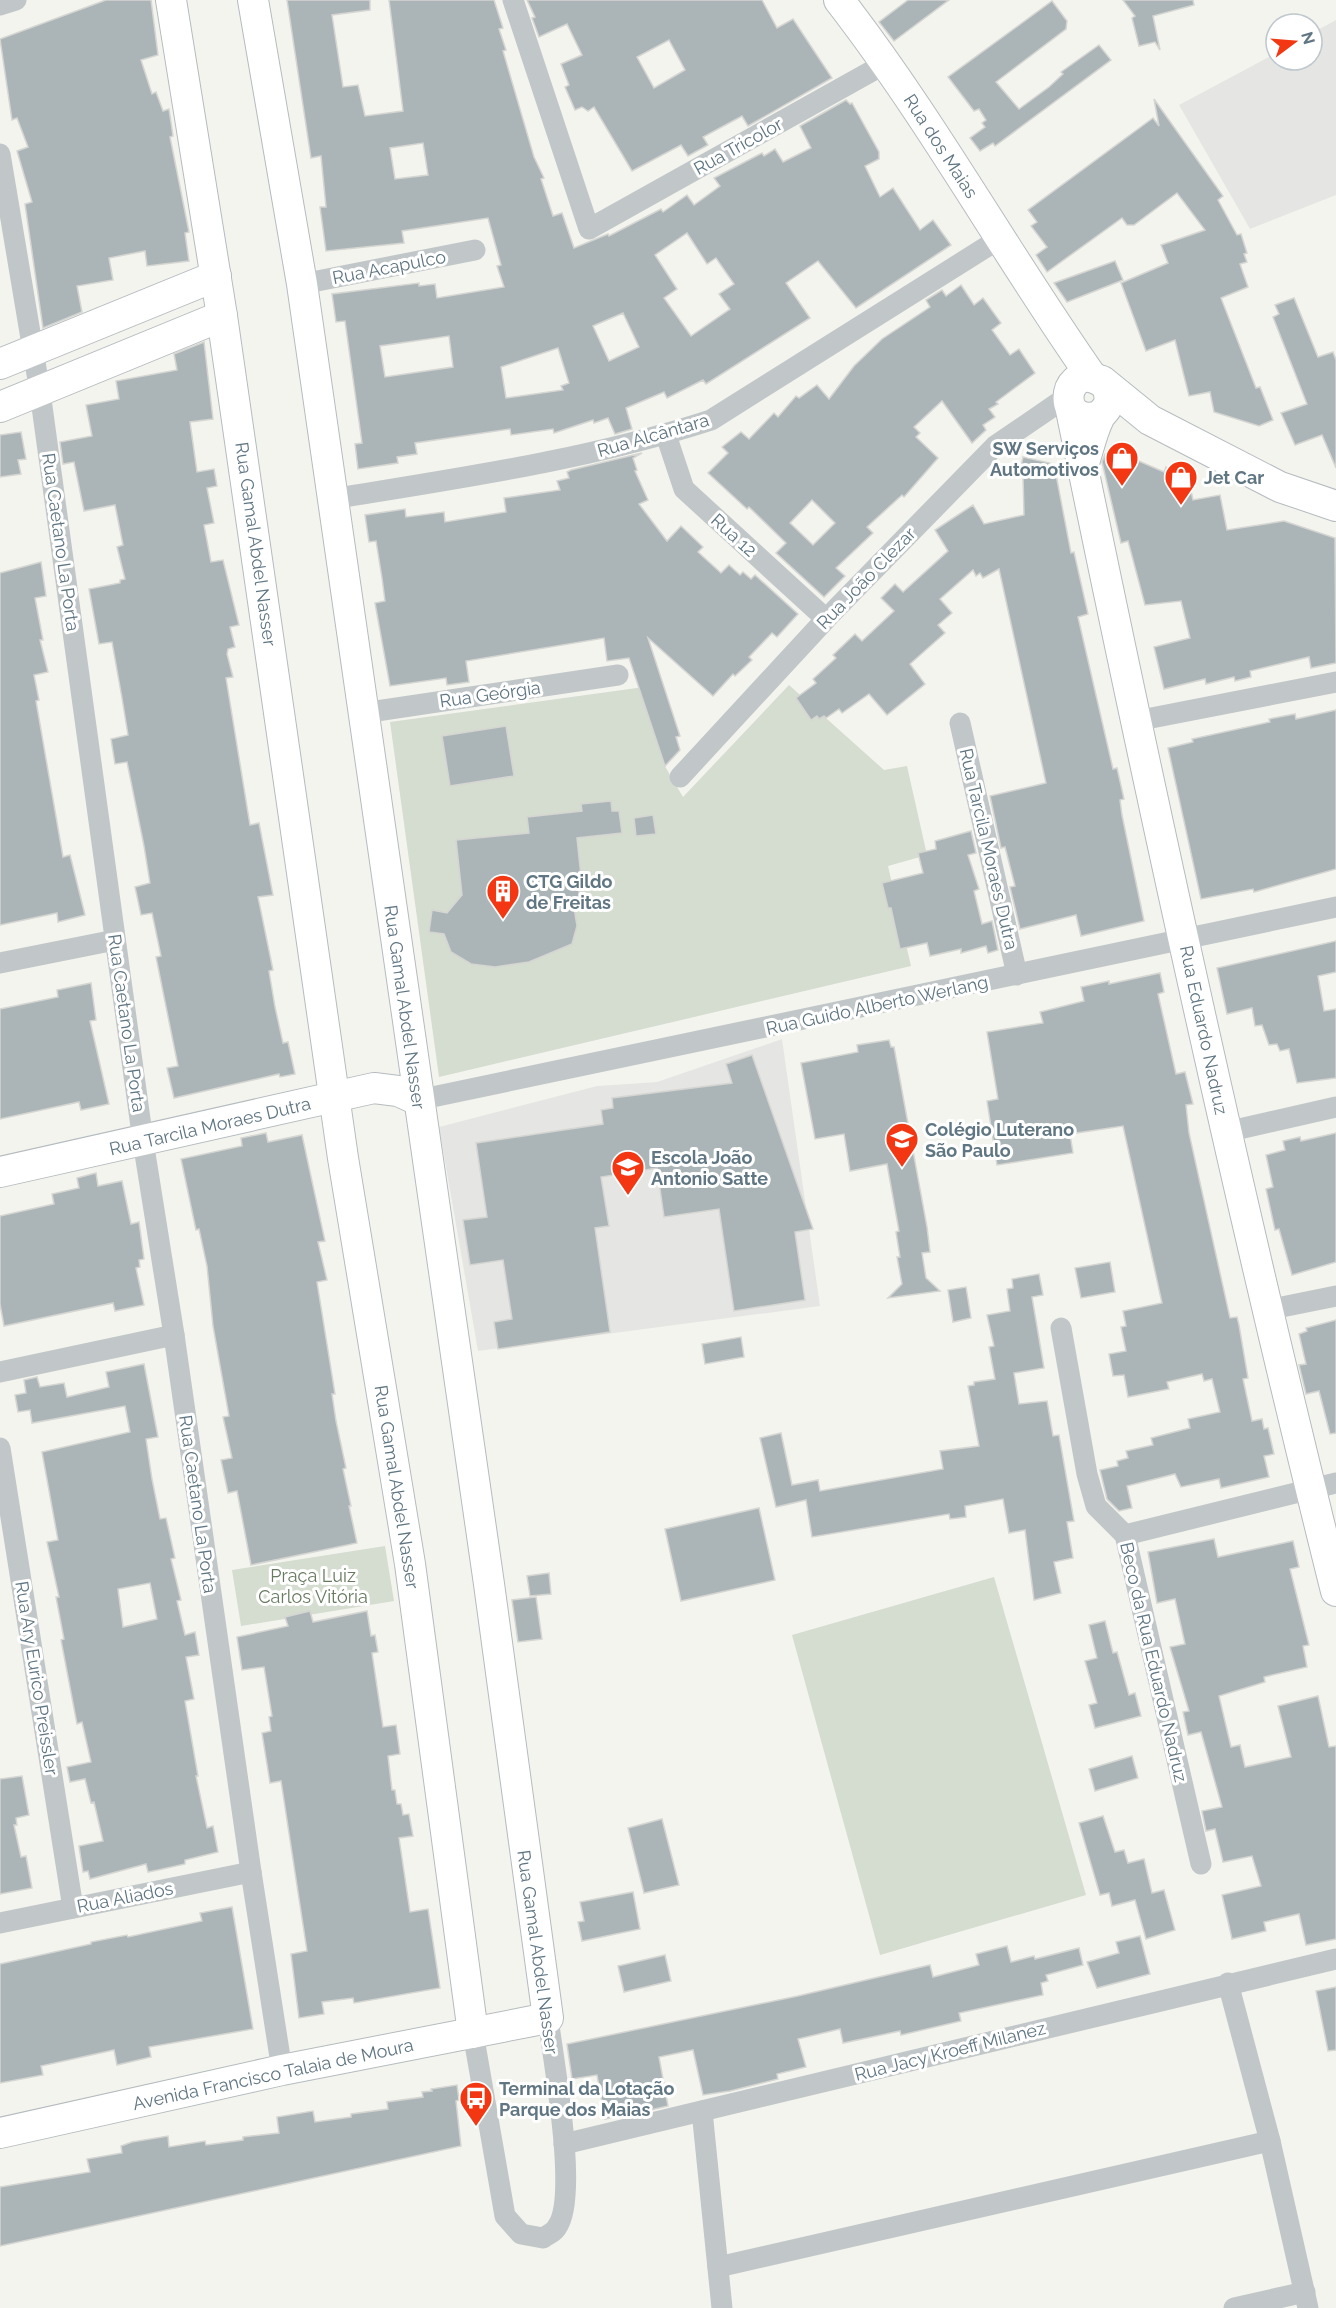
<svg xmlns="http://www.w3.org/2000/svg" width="1336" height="2308" font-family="Raleway,sans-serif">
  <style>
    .built { fill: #e5e5e3 }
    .green { fill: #d5dcd0 }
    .building { fill: #abb5b8; stroke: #d5d5d2; stroke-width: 1.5; fill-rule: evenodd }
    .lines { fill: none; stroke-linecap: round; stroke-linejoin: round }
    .secondary-casing { stroke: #b5bbbf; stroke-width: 32 }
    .street { stroke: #c1c6c8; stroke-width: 21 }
    .secondary { stroke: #fff; stroke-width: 30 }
    .labels { text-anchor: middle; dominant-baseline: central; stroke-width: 6; stroke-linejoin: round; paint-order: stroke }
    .street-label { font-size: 18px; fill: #607683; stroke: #fff }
    .poi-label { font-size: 18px; font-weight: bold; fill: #607683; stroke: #fff; text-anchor: start }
    .park-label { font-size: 18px; fill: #677a60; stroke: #fff }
  </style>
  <rect width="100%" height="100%" fill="#f4f4ef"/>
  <g class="built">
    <polygon points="1336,20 1336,195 1250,229 1179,105 1276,53 1276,60 1312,60 1312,33"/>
    <polygon points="782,1039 820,1306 478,1351 439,1127 597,1086 657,1082"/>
  </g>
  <g class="green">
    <polygon points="789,685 884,770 907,766 927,855 888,866 911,966 439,1077 390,722 644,687 674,756 663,763 683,797"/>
    <polygon points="385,1546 394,1601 241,1626 232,1570"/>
    <polygon points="994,1577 1086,1895 880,1955 792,1635"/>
  </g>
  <g class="building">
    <polygon points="106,0 151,0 158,55 141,60 152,94 156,92 163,111 169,109 173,136 170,137 189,232 185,233 189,261 147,266 145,251 109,258 113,280 77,286 82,312 43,328 25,204 32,202 17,151 28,147 17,118 12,120 0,39"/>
    <path d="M287 0H370V10L332 15 343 87 358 85 365 116 403 111 389 0H494L503 28 499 29 506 50 503 51 534 157 544 178 541 179 553 216 562 213 574 248 608 234 609 236 661 209 663 212 687 195 694 205 720 186 714 178 762 153 764 156 775 149 783 162 811 148 800 126 846 100 850 104 852 103 879 152V159L865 166 880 197 893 188 920 230 933 220 951 245 856 308 818 261 786 283 810 318 706 384 703 380 667 398 664 392 626 408 632 429 615 434 608 418 594 423 593 420 554 433 553 429 511 435 510 429 476 434 415 443 417 454 397 457 398 463 358 469 355 444 362 443 345 321 336 322 332 294 419 283V286L435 284 437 298 504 287 497 266 501 265 488 218 402 231 404 243 326 251 320 207H326L321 156 311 158ZM423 143 428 175 395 179 390 148ZM687 233 707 264 716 258 734 284 719 294 730 309 691 336 664 298 677 289 655 255ZM623 313 639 347 609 361 593 326ZM449 336 453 367 385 377 380 346ZM558 348 569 383 561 386 563 390 506 398 501 367Z"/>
    <path d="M527 0H762L777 28 793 19 832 78 748 126 742 116 703 137 708 145 688 156 681 145 632 171 594 107 588 111 582 107 575 110 565 87 569 85 561 64 582 55 567 24 539 37 532 18 535 17ZM669 40 685 70 654 88 637 57Z"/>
    <polygon points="908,0 949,0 894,41 879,22"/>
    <polygon points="1123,0 1193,0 1194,5 1153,16 1160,50 1155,42 1139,46 1132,18 1135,16"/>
    <polygon points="1052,1 1067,21 1066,29 996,82 1019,109 1049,87 1063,74 1061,72 1099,45 1111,60 995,146 993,143 980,151 970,138 985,127 982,123 986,120 979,109 974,111 948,77"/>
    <polygon points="1154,99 1223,196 1218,200 1237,235 1241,234 1247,253 1244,254 1247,262 1240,264 1248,287 1221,298 1256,388 1260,387 1273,420 1259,426 1214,412 1210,392 1189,396 1175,340 1146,351 1121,283 1168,263 1161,245 1205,230 1177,193 1134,225 1127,225 1122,218 1047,272 1036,255 1047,247 1031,226 1037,222 1028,210 1153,118 1159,126"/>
    <polygon points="1115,261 1123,280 1067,302 1054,283"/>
    <path d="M961 285 974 305 983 298 1001 323 992 330 1010 355 1019 349 1035 373 996 402 998 404 989 409 995 417 983 425 986 430 972 443 942 401 914 427 920 433 916 437 938 458 904 497 902 495 867 527 873 533 836 568 845 576 824 597 776 553 786 543 749 507 747 509 708 473 728 453 722 447 741 432 749 439 774 413 778 417 796 396 799 398 817 385 829 399 854 366 882 339 930 307 926 300 942 290 946 296ZM812 500 835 523 813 545 790 523Z"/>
    <polygon points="1294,298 1318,357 1333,352 1336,360 1336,468 1322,435 1295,445 1281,413 1307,404 1273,317 1279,314 1275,305"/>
    <polygon points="204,342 213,419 190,422 197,472 214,469 217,486 207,488 214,523 204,525 211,562 223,560 239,625 230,627 235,647 228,649 227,654 233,677 226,678 250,825 259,823 273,895 258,897 273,970 269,971 275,1007 283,1043 288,1042 295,1074 280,1077 279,1074 174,1098 167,1068 178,1066 156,957 161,956 152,913 141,915 135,887 150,883 144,846 127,762 115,764 111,739 128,735 122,698 112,642 99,644 89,589 120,583 120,580 125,579 117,547 123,545 115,505 84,511 74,462 63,464 60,442 92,436 86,405 119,399 116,381 177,370 174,354"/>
    <polygon points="21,432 26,459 18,460 21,474 0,477 0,435"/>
    <polygon points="642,453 633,458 637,470 635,471 648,500 639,504 667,541 681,526 703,547 698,552 721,573 729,565 740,575 743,572 751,579 755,575 798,614 777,637 772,633 749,657 752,660 735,676 733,674 713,696 648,638 680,736 676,737 680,750 665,766 629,658 607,661 604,638 466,661 469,682 447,685 446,678 390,686 375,603 385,601 382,578 376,541 369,542 365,515 405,509 406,517 444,512 445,522 506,512 504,498 560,490 557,481 569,478 567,472 571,470"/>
    <polygon points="1105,454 1125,455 1164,472 1166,467 1188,477 1193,500 1220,495 1227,530 1284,521 1335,538 1336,663 1311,668 1309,657 1250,671 1251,677 1235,681 1234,677 1206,684 1205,679 1164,689 1154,647 1190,638 1181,601 1145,605 1128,541 1121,543 1102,462"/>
    <polygon points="1023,457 1054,464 1071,553 1074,552 1088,614 1078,617 1113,769 1117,768 1124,799 1120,800 1122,815 1144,921 1081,936 1076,915 1020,929 1010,887 1015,886 1005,847 1001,848 990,796 1046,783 999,569 983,578 980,573 976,576 973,570 940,599 952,613 938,625 945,633 910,664 925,684 887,715 869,694 842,713 839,709 826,718 824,716 819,719 817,716 811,720 796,698 816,683 813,679 836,658 833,655 855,634 862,641 894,611 881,598 895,584 903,592 948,551 935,530 973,505 984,524 1024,515 1023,476 1019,475"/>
    <polygon points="41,562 46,596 35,598 43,640 40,640 48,672 34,675 39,700 36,701 63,857 70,855 85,915 58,922 57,913 0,925 0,573"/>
    <polygon points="1336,710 1336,869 1254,892 1253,889 1201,899 1168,748 1193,742 1192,739 1270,722 1269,719 1295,714 1296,719"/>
    <polygon points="506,726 514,776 450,786 442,736"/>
    <polygon points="611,801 612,811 619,811 622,833 577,838 581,876 578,885 581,905 574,907 577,926 572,944 529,962 495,967 471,964 451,952 444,934 429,932 432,910 447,913 462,895 456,840 529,833 527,817 582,811 581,804"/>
    <polygon points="653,815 656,834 636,836 634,818"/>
    <polygon points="971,831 976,853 968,855 979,889 974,891 982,924 992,921 998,950 988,953 986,946 961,953 961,949 930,956 927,943 900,949 891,908 888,908 882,883 923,873 918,853 936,849 935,841"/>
    <polygon points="1336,941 1336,972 1318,976 1324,1011 1336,1009 1336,1078 1297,1083 1289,1049 1280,1051 1277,1044 1269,1045 1262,1025 1255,1026 1252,1008 1227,1014 1217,968"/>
    <polygon points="1160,973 1164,992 1158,994 1176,1074 1185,1072 1193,1104 1186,1105 1189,1133 1230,1318 1237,1317 1239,1325 1248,1378 1243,1379 1252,1421 1262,1419 1264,1429 1268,1428 1274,1454 1264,1456 1269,1477 1221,1488 1219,1479 1181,1487 1175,1474 1127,1486 1132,1508 1119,1511 1107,1499 1100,1470 1118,1466 1117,1461 1128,1458 1126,1451 1153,1445 1151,1438 1190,1428 1188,1419 1220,1412 1212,1379 1204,1381 1202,1374 1167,1382 1169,1389 1128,1397 1124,1375 1113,1376 1109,1354 1126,1351 1121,1327 1126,1326 1123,1311 1162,1303 1123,1126 1070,1134 1073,1153 997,1165 987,1101 998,1099 987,1032 1043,1023 1040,1012 1084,1001 1081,987 1109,981 1109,984"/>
    <polygon points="91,983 96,1020 90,1021 109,1104 81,1110 79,1102 0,1119 0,1009 58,997 57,990"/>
    <polygon points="889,1040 891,1047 894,1047 927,1227 930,1252 922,1253 926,1278 940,1291 888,1298 902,1284 897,1257 900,1257 896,1232 899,1231 887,1164 850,1171 844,1134 815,1139 801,1063 858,1052 857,1045"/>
    <polygon points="752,1055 813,1229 795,1232 805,1300 734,1311 719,1209 664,1217 657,1168 601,1177 609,1226 595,1228 610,1332 498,1349 494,1322 512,1319 503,1260 470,1265 463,1220 487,1217 476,1143 603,1124 601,1110 613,1108 612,1098 732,1083 726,1064"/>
    <polygon points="266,1133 268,1142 302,1135 325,1241 318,1242 327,1280 317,1282 335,1394 332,1394 336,1421 346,1468 343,1469 351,1506 349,1506 357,1543 251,1565 237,1491 228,1493 221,1460 232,1458 223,1417 229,1416 213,1326 207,1266 199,1229 196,1230 181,1159 242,1146 241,1138"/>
    <polygon points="1336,1133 1336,1262 1292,1275 1279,1229 1275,1230 1266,1189 1273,1187 1266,1155 1285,1150 1283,1141 1300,1137 1301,1141"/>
    <polygon points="96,1173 98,1186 122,1181 131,1224 139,1222 144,1259 139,1260 140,1267 136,1268 144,1305 115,1311 113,1303 4,1326 0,1304 0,1216 54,1204 52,1194 79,1188 77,1178"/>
    <polygon points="1110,1262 1115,1292 1081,1298 1075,1268"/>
    <polygon points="1039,1274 1043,1295 1032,1297 1044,1368 1014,1373 1019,1404 1047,1401 1053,1436 1059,1435 1074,1521 1067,1522 1073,1558 1054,1562 1061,1593 1034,1600 1025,1530 1009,1533 1003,1499 965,1506 966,1517 950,1519 949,1514 812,1537 806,1500 776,1507 760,1438 781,1433 792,1485 818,1480 820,1491 943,1469 940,1451 979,1446 968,1386 974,1385 974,1382 995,1379 989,1347 994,1346 987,1315 1010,1311 1007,1289 1013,1288 1012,1279"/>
    <polygon points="966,1287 971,1318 953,1322 948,1290"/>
    <polygon points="1336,1320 1336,1433 1330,1434 1319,1391 1306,1394 1299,1365 1306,1364 1299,1334 1307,1331 1306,1328"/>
    <polygon points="741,1337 744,1357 705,1364 702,1344"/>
    <path d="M144 1364 158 1437 146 1439 152 1479 160 1519 166 1518 175 1558 171 1559 181 1600 177 1601 185 1635 195 1632 199 1655 186 1657 194 1699 185 1701 198 1776H196L207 1828 213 1826 218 1852 185 1860V1864L158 1870 148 1872 146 1864 90 1879 88 1871 83 1872 79 1846 103 1841 94 1802 91 1803 85 1779 70 1782 67 1767 91 1762 82 1722 77 1724 61 1640 64 1639 56 1597H59L47 1542 58 1540 42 1452 130 1432 125 1406 32 1423 30 1410 18 1412 15 1395 26 1393 24 1380 37 1377 40 1387 64 1383 67 1397 109 1387 106 1372ZM150 1583 157 1619 123 1627 118 1589Z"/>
    <polygon points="759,1508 775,1580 681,1601 665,1529"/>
    <polygon points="1214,1539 1218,1557 1293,1541 1299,1567 1290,1569 1309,1645 1303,1646 1307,1667 1264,1677 1265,1682 1219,1696 1231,1747 1240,1745 1245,1767 1291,1757 1278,1706 1318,1696 1329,1747 1336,1746 1336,1939 1306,1945 1299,1914 1264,1922 1266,1931 1232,1939 1222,1895 1261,1886 1252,1856 1223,1862 1215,1829 1206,1831 1202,1811 1222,1807 1201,1732 1188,1735 1183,1712 1189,1711 1170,1647 1185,1644 1175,1599 1157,1603 1148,1552"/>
    <polygon points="549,1573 551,1594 530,1596 527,1576"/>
    <polygon points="536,1597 542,1639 518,1642 512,1600"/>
    <polygon points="310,1611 313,1622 367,1611 371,1636 375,1635 378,1652 372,1653 383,1727 396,1725 400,1754 388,1756 392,1790 395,1790 397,1804 401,1804 403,1815 409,1814 413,1836 399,1838 410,1912 428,1909 440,1988 354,2003 353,1998 322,2002 324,2014 299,2018 291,1954 307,1951 281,1781 270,1783 262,1733 271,1731 269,1717 272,1716 264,1667 242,1670 237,1637 288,1626 285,1617"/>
    <polygon points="1105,1621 1113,1653 1117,1652 1129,1695 1135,1693 1141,1716 1095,1728 1089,1705 1097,1703 1085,1661 1097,1658 1089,1625"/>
    <polygon points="1132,1756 1138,1778 1095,1791 1089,1769"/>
    <polygon points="22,1776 29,1815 16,1818 17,1825 14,1825 21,1857 26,1856 32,1888 0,1894 0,1779"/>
    <polygon points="1103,1816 1115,1852 1124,1850 1128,1863 1144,1859 1152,1893 1164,1890 1175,1930 1146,1939 1135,1900 1112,1906 1109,1893 1100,1895 1079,1823"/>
    <polygon points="662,1819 679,1885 644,1893 628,1828"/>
    <polygon points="633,1892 640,1929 582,1941 578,1922 584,1921 580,1902"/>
    <polygon points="232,1907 253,2029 149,2047 151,2057 117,2065 114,2050 41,2066 43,2075 0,2083 0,1964 91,1944 91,1942 127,1935 128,1937 202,1921 200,1913"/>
    <polygon points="1140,1936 1150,1974 1097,1988 1087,1962 1119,1953 1116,1942"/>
    <polygon points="1007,1946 1011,1962 1034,1956 1035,1959 1079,1948 1083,1965 1046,1975 1048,1981 1041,1983 1043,1995 959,2013 961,2021 901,2035 900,2031 843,2043 840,2029 798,2039 806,2067 777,2074 778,2079 730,2091 703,2095 693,2050 659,2057 668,2106 646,2111 605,2119 597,2075 572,2079 567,2044 798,1996 930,1965 933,1977 979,1965 976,1954"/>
    <polygon points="665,1955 671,1981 624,1992 618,1966"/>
    <polygon points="1336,1987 1336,2050 1328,2051 1316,1991"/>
    <polygon points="457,2085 459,2100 456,2101 461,2146 0,2246 0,2187 90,2172 87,2159 122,2153 121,2146 132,2142 168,2136 169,2147 205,2141 206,2145 243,2140 243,2137 279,2133 277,2117 313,2111 315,2122 351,2117 351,2114 388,2109 387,2102 423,2097 422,2092 432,2091 431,2089"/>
  </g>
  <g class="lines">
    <defs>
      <g id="secondary">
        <polyline points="171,0 222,316 343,1158 410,1564 473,2033"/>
        <path d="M839 0C932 120 1005 253 1092 377"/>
        <polyline points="0,364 216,276"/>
        <polyline points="1102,381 1150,420 1280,487 1336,506"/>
        <polyline points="0,407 222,316"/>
        <path d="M1071 410C1152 805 1238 1200 1336 1591"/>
        <path d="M1083 466C1088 451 1092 432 1099 418 1102 412 1107 410 1109 403 1110 399 1109 393 1108 389 1105 383 1100 380 1094 378 1062 368 1056 428 1100 416"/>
        <polyline points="0,1172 374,1088 398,1091 418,1100"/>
        <polyline points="0,2133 282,2070 548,2018 489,1584 302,284 253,0"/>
      </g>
    </defs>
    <use href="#secondary" class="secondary-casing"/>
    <g class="street">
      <polyline points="513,0 589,229 888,62"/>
      <polyline points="0,5 16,0"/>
      <polyline points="0,154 40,392 143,1141 174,1335 251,1872 282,2070"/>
      <polyline points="302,284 475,250"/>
      <polyline points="666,435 684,489 826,619"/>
      <path d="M332 499C459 478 588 460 711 420L999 239"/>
      <polyline points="363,713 618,675"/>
      <polyline points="1136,721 1336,682"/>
      <polyline points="960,723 1017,975"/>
      <polyline points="680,777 826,619 995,446 1068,396"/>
      <polyline points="0,963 115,940"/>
      <polyline points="418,1100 1336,907"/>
      <polyline points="1226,1132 1336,1107"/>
      <polyline points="1267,1310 1336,1296"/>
      <polyline points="1061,1328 1087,1474 1096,1506 1125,1535 1201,1864"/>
      <polyline points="0,1372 174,1335"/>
      <polyline points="0,1448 73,1908"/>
      <polyline points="1125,1535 1336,1483"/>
      <polyline points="0,1923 251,1872"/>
      <polyline points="1228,1983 1270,2141 1308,2308"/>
      <path d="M473 2033 505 2216 521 2234 543 2238C547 2235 555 2232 557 2227 579 2197 553 2059 548 2018"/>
      <polyline points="702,2111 722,2308"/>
      <polyline points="564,2144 1336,1959"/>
      <polyline points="718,2267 1270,2141"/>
      <polyline points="1234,2308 1305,2292"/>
    </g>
    <use href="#secondary" class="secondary"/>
  </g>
  <defs>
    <symbol id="shop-pin" viewBox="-11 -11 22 30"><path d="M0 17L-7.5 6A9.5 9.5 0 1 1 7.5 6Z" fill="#f23712" stroke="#fff"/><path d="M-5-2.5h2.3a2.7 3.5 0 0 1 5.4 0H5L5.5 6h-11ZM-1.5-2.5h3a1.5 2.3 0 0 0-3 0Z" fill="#fff"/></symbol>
    <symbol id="building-pin" viewBox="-11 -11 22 30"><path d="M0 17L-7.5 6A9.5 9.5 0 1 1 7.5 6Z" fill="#f23712" stroke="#fff"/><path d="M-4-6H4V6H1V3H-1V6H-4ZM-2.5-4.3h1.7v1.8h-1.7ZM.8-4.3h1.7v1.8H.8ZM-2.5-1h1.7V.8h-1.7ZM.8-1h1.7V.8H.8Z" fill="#fff"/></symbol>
    <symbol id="school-pin" viewBox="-11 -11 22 30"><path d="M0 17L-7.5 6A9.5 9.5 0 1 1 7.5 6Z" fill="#f23712" stroke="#fff"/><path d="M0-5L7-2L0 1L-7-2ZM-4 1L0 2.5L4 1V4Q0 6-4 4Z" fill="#fff"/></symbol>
    <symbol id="bus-pin" viewBox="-11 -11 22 30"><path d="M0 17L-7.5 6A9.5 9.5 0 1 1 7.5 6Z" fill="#f23712" stroke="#fff"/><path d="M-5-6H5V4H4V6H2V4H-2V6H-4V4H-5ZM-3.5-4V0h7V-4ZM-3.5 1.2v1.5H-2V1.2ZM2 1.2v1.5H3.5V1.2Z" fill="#fff"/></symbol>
  </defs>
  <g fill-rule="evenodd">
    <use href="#shop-pin" x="1103" y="439" width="38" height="52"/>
    <use href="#shop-pin" x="1162" y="458" width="38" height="52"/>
    <use href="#building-pin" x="484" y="872" width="38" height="52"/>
    <use href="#school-pin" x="883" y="1120" width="38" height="52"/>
    <use href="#school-pin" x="609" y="1148" width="38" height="52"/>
    <use href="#bus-pin" x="457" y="2079" width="38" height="52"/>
  </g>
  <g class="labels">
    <g class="street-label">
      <text transform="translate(738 146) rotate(-29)">Rua Tricolor</text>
      <text transform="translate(941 146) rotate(57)">Rua dos Maias</text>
      <text transform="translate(389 267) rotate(-11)">Rua Acapulco</text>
      <text transform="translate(653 435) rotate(-16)">Rua Alcântara</text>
      <text transform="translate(734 535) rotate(42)">Rua 12</text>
      <text transform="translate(61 542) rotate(82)">Rua Caetano La Porta</text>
      <text transform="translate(256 544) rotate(82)">Rua Gamal Abdel Nasser</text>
      <text transform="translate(866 578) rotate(-46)">Rua João Clezar</text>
      <text transform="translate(490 694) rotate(-8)">Rua Geórgia</text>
      <text transform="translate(989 849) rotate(77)">Rua Tarcila Moraes Dutra</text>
      <text transform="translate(877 1005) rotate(-12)">Rua Guido Alberto Werlang</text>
      <text transform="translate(405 1007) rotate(82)">Rua Gamal Abdel Nasser</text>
      <text transform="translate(127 1023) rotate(82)">Rua Caetano La Porta</text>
      <text transform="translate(1204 1030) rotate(78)">Rua Eduardo Nadruz</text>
      <text transform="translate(210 1126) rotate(-13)">Rua Tarcila Moraes Dutra</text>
      <text transform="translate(397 1487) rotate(81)">Rua Gamal Abdel Nasser</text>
      <text transform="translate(198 1504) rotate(82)">Rua Caetano La Porta</text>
      <text transform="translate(1154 1662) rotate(77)">Beco da Rua Eduardo Nadruz</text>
      <text transform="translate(37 1678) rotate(81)">Rua Ary Eurico Preissler</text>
      <text transform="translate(125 1897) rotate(-11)">Rua Aliados</text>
      <text transform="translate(538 1952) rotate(82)">Rua Gamal Abdel Nasser</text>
      <text transform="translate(950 2051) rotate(-14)">Rua Jacy Kroeff Milanez</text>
      <text transform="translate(273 2074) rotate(-12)">Avenida Francisco Talaia de Moura</text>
    </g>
    <g class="poi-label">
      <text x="1099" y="448" text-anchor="end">SW Serviços<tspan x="1099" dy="21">Automotivos</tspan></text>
      <text x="1204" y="477">Jet Car</text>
      <text x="526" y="881">CTG Gildo<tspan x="526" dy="21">de Freitas</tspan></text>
      <text x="925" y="1129">Colégio Luterano<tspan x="925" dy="21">São Paulo</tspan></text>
      <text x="651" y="1157">Escola João<tspan x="651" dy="21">Antonio Satte</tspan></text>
      <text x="499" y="2088">Terminal da Lotação<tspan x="499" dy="21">Parque dos Maias</tspan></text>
    </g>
    <g class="park-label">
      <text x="313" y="1575">Praça Luiz<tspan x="313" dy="21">Carlos Vitória</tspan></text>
    </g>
  </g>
  <g transform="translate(1294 42) rotate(74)"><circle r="28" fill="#ffffff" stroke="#bfc8cd" stroke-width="1.5"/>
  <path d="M0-4.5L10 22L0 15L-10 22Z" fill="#f23712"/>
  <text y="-9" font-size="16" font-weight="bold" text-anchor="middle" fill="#607683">N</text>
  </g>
</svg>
